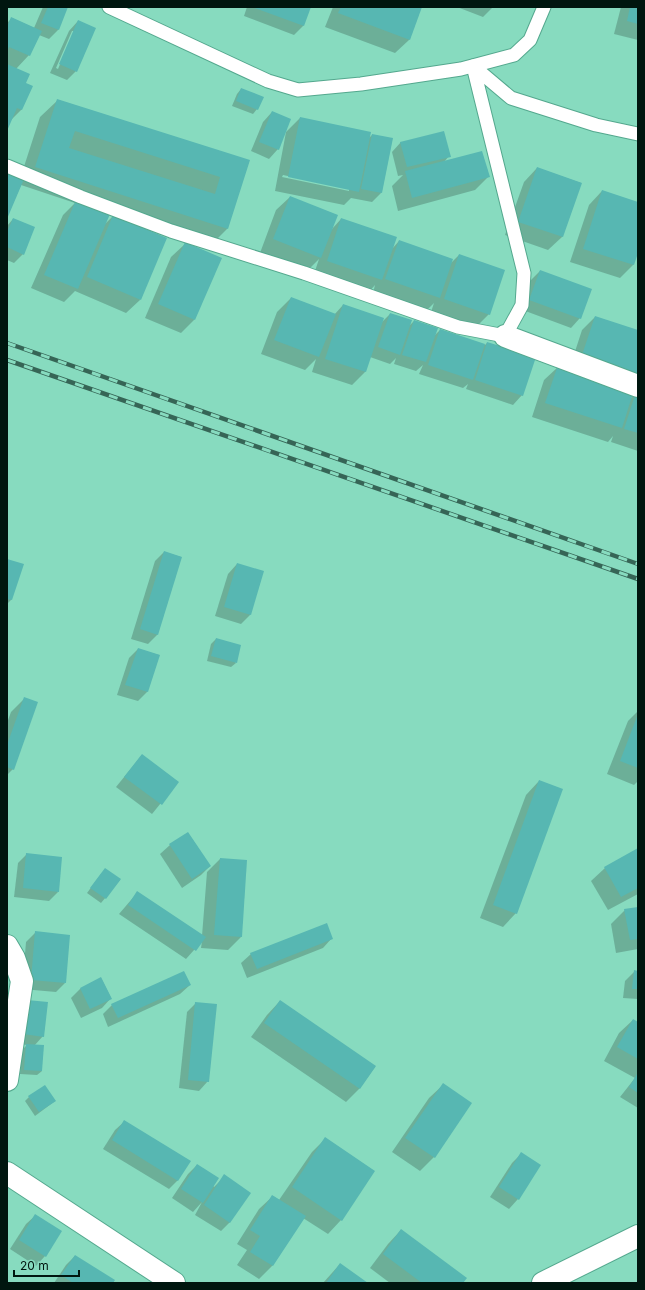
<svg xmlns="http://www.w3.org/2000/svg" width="645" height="1290" font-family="Inter,sans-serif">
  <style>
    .shadow { fill: #0003; fill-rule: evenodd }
    .building { fill: #57b7b2; fill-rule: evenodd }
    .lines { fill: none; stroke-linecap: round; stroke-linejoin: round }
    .lane-casing { stroke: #54a88e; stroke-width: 15 }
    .street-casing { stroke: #54a88e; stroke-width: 24 }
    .lane { stroke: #fff; stroke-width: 13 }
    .street { stroke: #fff; stroke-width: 22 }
    .rail-casing { stroke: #366556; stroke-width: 4.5 }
    .rail { stroke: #87dbbf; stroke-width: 3; stroke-dasharray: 9; stroke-linecap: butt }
  </style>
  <rect width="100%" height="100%" fill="#87dbbf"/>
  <g class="shadow">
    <polygon points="43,7 67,7 58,30 49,39 39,35 29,55 16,69 24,83 22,109 10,121 7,128 7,23 12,18 34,28"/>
    <polygon points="247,7 310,7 303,26 294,35 244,16"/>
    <polygon points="333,7 421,7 409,40 395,53 325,27"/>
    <polygon points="457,7 493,7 483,17"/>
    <polygon points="621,7 638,7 638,40 614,34"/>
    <path d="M78 21 76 71 67 80 50 73 69 31ZM72 31H74L58 69 56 68Z"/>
    <polygon points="241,89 257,109 253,114 232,106 237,94"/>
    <path d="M58 100 249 161 227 229 210 246 122 218 140 300 126 313 75 291 64 302 31 288 63 215 75 203 21 185 7 217V173L20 179 40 117ZM109 214 114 215 104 225Z"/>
    <polygon points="272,112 278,149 269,159 251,151 263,122"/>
    <path d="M300 118 369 138 372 135 381 193 372 202 351 198 344 205 275 191 286 132ZM283 175 349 189V191L282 177Z"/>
    <polygon points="401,142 449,156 444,162 488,177 475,190 398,211 392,186 403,175 398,176 392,152"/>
    <polygon points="537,168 581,183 562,237 548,250 505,235 524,182"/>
    <polygon points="602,191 638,203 638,250 633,265 620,278 570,262 589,205"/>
    <polygon points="290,197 332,229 341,219 392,249 399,241 451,263 459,255 489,314 475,328 431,312 434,303 426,311 373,293 375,285 368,293 314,274 319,259 307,271 260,253 276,210"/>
    <polygon points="13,219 23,254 14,263 7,260 7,226"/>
    <polygon points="185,244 194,320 181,333 145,318 171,257"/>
    <polygon points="540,271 580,318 571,328 520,309 531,280"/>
    <polygon points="291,298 334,315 343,305 381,323 390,314 409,326 414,321 434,336 440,330 485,345 487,343 522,395 513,405 466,389 468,384 463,388 419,374 423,365 416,371 394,364 396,358 390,364 370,357 365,372 352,385 312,372 316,359 305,370 261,354 277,312"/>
    <path d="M595 317 638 331V451L611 442 613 436 608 442 532 417 544 380 558 367 569 370 582 330ZM633 390 637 392 631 398Z"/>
    <polygon points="164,552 181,557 157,635 148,644 131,639 155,561"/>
    <polygon points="7,560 11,600 7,604"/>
    <polygon points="237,564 263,572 250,615 241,624 215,616 228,574"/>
    <polygon points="216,639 236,663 231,667 207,661 211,644"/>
    <polygon points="138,649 159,655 147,692 138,701 117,695 129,658"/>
    <polygon points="25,698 13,769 7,775 7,723 11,712"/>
    <polygon points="638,711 638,781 634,785 607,774 628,721"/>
    <polygon points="142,755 178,782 152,814 116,787"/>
    <polygon points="539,781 516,913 503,927 480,918 526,795"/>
    <polygon points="188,833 210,866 201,875 182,888 160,854 170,845"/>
    <polygon points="638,850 638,894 608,910 591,881 605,868"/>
    <polygon points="27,854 58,892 49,901 14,897 18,863"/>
    <polygon points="220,859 241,937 228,950 201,948 202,941 186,959 119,914 137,893 202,936 207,872"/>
    <polygon points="101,874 120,880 101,903 87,893"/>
    <polygon points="638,908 638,949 616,953 611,924 625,910"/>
    <polygon points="36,932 65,983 56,992 22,989 26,942"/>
    <polygon points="332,938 323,948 247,978 241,963 251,954"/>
    <polygon points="635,971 638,972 638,999 623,998 625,981"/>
    <polygon points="101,978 111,998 102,1008 81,1018 71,998 80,989"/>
    <polygon points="190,985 180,994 108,1027 103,1014 112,1005"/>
    <polygon points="280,1001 375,1067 359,1089 346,1102 251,1037 267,1015"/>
    <polygon points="196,1003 208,1081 199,1091 179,1088 187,1012"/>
    <polygon points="18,1010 43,1036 34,1046 42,1071 37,1075 20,1074 22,1050 27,1045 14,1043"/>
    <polygon points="633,1020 638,1023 638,1108 620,1097 635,1078 604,1061 619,1033"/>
    <polygon points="443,1085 434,1157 420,1171 392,1152 429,1098"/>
    <polygon points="29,1097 55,1101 35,1116 25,1101"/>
    <polygon points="125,1121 178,1180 169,1189 103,1149 115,1130"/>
    <polygon points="325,1139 374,1171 341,1220 328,1234 303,1218 272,1266 259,1279 237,1265 247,1250 237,1244 259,1209 273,1196 279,1200 312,1152"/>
    <polygon points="521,1154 518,1199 509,1209 490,1197 512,1163"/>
    <polygon points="197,1165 214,1187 225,1176 230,1222 221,1231 195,1215 202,1202 193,1212 172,1198 188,1174"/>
    <polygon points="36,1215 45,1256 36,1266 10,1249 26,1224"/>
    <polygon points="401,1230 461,1283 390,1283 370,1268 388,1244"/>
    <polygon points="75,1256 112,1283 54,1283 66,1265"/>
    <polygon points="340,1264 366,1283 323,1283"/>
  </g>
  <g class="building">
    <polygon points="48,7 68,7 59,30 41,23"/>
    <polygon points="252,7 311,7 304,26"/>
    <polygon points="341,7 422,7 410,40 338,13"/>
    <polygon points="630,7 638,7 638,24 627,21"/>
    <polygon points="11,17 42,31 30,56 9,47 7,52 7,27"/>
    <polygon points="78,20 96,28 77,72 59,64"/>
    <polygon points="7,64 30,74 26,83 33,86 22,110 17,108 7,131"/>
    <polygon points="241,88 264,97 258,110 236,101"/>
    <path d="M57 99 250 160 228 229 35 167ZM75 131 220 177 215 194 69 148Z"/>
    <polygon points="272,111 291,119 279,150 259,142"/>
    <polygon points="300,117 371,132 359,192 288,177"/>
    <polygon points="444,131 451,157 407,167 400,142"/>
    <polygon points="372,134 393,138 382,193 361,189"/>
    <polygon points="482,151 490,177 412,198 405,171"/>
    <polygon points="537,167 582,183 563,237 518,222"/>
    <polygon points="7,172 24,179 7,219"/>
    <polygon points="602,190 638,202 638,253 634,265 583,249"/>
    <polygon points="290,196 338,215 321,258 273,239"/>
    <polygon points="76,200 110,214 78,289 44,275"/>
    <polygon points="113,215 167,238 141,300 87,277"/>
    <polygon points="13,218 35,227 24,255 7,247 7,232"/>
    <polygon points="341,218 397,237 382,280 327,261"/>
    <polygon points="399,240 453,259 440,298 385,279"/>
    <polygon points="185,242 222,258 195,320 158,304"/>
    <polygon points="459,254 505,270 490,315 444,299"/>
    <polygon points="540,270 592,289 581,319 529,300"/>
    <polygon points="291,297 336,314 319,357 274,340"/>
    <polygon points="343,304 384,318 366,372 325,359"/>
    <polygon points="390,313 412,320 400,355 378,347"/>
    <polygon points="595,316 638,330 638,374 582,355"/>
    <polygon points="414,320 438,328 426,362 402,355"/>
    <polygon points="440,329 485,344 473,380 428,365"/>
    <polygon points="487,342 536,357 523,396 475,380"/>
    <polygon points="558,365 634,390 622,428 545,403"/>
    <polygon points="636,392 638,392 638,433 624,429"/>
    <polygon points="164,551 182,557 158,635 140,629"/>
    <polygon points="7,559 24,564 12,600 7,599"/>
    <polygon points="237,563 264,571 251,615 224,607"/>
    <polygon points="216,638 241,645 237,663 211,656"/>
    <polygon points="138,648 160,655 148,692 125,685"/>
    <polygon points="24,697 38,702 14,770 7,767 7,745"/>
    <polygon points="638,714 638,768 620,761"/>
    <polygon points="142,754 179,782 162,805 124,777"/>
    <polygon points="539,780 563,789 517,914 493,905"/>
    <polygon points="188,832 211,866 192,879 169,844"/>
    <polygon points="638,848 638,888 621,897 604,867"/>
    <polygon points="26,853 62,857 59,892 23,888"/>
    <polygon points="220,858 247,860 242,937 214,935"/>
    <polygon points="105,868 121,879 106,899 90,888"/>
    <polygon points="137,891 206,937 196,951 128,905"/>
    <polygon points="638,907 638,939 630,940 624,909"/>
    <polygon points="327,923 333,939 257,969 250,953"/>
    <polygon points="35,931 70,935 66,983 31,980"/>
    <polygon points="634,970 638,971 638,989 632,989"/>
    <polygon points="184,971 191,985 118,1018 111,1004"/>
    <polygon points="101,977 112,999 90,1009 80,988"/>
    <polygon points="27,1000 48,1002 44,1037 23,1034"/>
    <polygon points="280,1000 376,1066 360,1089 264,1023"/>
    <polygon points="195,1002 217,1004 209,1082 188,1080"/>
    <polygon points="633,1019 638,1022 638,1059 617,1047"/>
    <polygon points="26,1044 44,1045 42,1071 24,1070"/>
    <polygon points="637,1074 638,1075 638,1093 629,1087"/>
    <polygon points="443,1083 472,1103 435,1158 405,1138"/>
    <polygon points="45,1085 56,1101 39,1112 28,1096"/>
    <polygon points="124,1120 191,1161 178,1181 112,1140"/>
    <polygon points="325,1137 375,1171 342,1221 292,1187"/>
    <polygon points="521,1152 541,1165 519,1200 499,1187"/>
    <polygon points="197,1164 219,1178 203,1203 181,1189"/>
    <polygon points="224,1174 251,1193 230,1223 204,1205"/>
    <polygon points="272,1195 306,1216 273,1266 250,1252 260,1236 250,1230"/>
    <polygon points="35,1214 62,1231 46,1257 19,1240"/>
    <polygon points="401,1229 467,1278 463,1283 422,1283 383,1254"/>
    <polygon points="75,1255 115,1280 113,1283 73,1283 61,1275"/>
    <polygon points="340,1263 368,1283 326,1283"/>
  </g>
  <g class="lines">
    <defs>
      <g id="lane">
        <polyline points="109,7 268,81 298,90 361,84 461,69 514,55 530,40 544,7"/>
        <polyline points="7,166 81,197 171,231 304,273 458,327 505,336 522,305 524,273 473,66 511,98 596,125 638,134"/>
      </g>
      <g id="street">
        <polyline points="505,336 638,386"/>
        <polyline points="7,946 14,958 22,981 7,1080"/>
        <polyline points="7,1173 174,1283"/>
        <polyline points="543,1283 638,1236"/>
      </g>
    </defs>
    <use href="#lane" class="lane-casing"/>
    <use href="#street" class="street-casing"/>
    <use href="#lane" class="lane"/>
    <use href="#street" class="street"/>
    <defs>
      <g id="rail">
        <polyline points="7,343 638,564"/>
        <polyline points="7,360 638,579"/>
      </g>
    </defs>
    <use href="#rail" class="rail-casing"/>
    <use href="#rail" class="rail"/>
  </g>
  <rect width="645" height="1290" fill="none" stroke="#00160f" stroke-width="16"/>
  <path d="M14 1270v6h65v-6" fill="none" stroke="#00160f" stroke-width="2"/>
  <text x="20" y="1270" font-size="12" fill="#00160f" stroke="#87dbbf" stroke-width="3" paint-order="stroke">20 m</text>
</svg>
